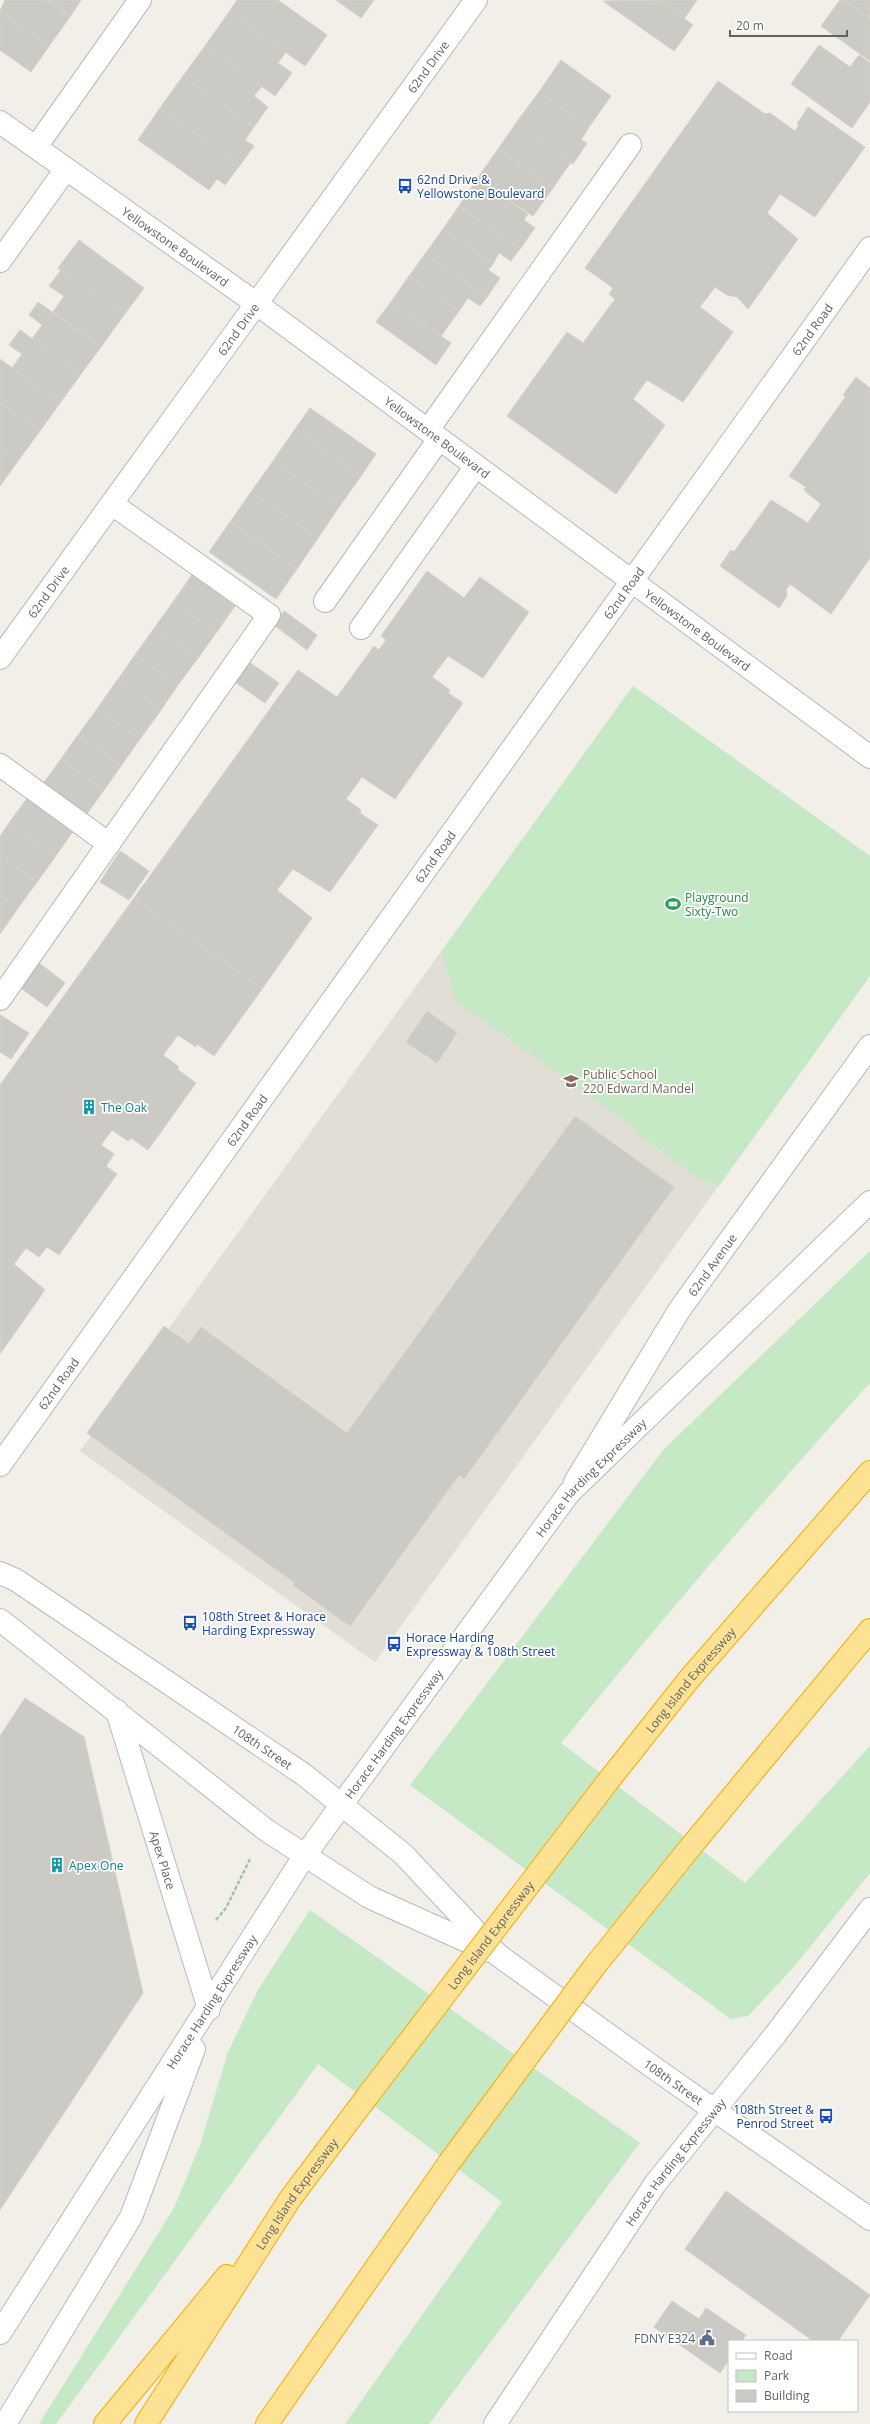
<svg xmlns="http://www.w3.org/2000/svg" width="870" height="2424" font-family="'Open Sans',sans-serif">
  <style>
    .education { fill: #e1ded6 }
    .green { fill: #c5e8c5 }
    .building { fill: #cccac5; stroke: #d6d1c6 }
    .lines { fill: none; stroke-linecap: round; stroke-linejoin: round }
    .service-casing { stroke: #b5b8bc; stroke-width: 24 }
    .minor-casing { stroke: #b5b8bc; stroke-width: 24 }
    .secondary-casing { stroke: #b6babf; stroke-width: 24 }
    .motorway-casing { stroke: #f9ab00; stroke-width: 24 }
    .path { stroke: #9cc7a9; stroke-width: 2.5; stroke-dasharray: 4 2; stroke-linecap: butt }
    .service { stroke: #fff; stroke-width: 22 }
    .minor { stroke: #fff; stroke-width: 22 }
    .secondary { stroke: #fff; stroke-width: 22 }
    .motorway { stroke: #fde293; stroke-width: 22 }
    .motorway-bridge-casing { stroke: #f9ab00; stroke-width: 24; stroke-linecap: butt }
    .motorway-bridge { stroke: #fde293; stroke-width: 22 }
    .labels { text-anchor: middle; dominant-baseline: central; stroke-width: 3.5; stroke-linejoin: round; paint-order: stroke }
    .street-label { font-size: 12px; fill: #5f6368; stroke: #fff }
    .transit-label { font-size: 12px; fill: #164399; stroke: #fff; text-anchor: start }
    .leisure-label { font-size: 12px; fill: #27864d; stroke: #fff; text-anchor: start }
    .education-label { font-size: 12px; fill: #785e54; stroke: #fff; text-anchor: start }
    .culture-label { font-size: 12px; fill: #0d838f; stroke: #fff; text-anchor: start }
    .service-label { font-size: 12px; fill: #4e5e75; stroke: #fff; text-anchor: end }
  </style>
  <rect width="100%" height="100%" fill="#f1efe8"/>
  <polygon class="education" points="633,686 870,856 870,976 375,1662 80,1451"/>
  <g class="green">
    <polygon points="633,686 870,856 870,976 718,1187 707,1179 705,1183 637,1133 639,1131 456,1001 441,952"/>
    <path d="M870 1251V1383C763 1500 661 1621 561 1743L745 1883 870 1746V1873L793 1968 748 2016 731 2019 410 1785 664 1449Z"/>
    <polygon points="310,1910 640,2143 429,2424 345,2424 502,2202 318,2064 56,2424 39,2424 174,2208 200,2145 228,2052 259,1988"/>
  </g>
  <g class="building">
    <polygon points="5,0 47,0 70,17 49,46 0,11"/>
    <polygon points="47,0 81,0 70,17"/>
    <polygon points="237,0 278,0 327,35 305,66 229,12"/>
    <polygon points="336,0 374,0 361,18"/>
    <polygon points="658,0 697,0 684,19"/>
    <polygon points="658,0 693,25 674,51 603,1"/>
    <polygon points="840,0 844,0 870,18 870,61 821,26"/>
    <polygon points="844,0 870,0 870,18"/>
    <polygon points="0,11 49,46 31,72 0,50"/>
    <polygon points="229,12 286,52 278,63 292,73 275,96 205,46"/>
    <polygon points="819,45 850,67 859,55 870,63 870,102 852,128 791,84"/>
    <polygon points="205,46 262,86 254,96 268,107 254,127 183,76"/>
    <polygon points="561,60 611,96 589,127 539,92"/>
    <polygon points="183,76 254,127 245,140 254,146 240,165 160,108"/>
    <polygon points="718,81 765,114 770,113 795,131 799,125 797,124 808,107 865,147 815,217 780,194 767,213 798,239 748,309 737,297 727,295 715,287 700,307 733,332 683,402 647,380 633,399 665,425 616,494 507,416 567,332 583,343 615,299 609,294 613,288 585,268"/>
    <polygon points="539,92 589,127 581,140 587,143 573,164 516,123"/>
    <polygon points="160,108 240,165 225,185 217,179 209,190 138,140"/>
    <polygon points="516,123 571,162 553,188 498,149"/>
    <polygon points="498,149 553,188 533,216 477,179"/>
    <polygon points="477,179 528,214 524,220 535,228 520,249 459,206"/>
    <polygon points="459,206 520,249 511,261 499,253 493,264 443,229"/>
    <polygon points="443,229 493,264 488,270 500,278 487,297 425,254"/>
    <polygon points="79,240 144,288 124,315 58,268"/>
    <polygon points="425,254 487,297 480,306 468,298 459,311 409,276"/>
    <polygon points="61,270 124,315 101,347 53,312 64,296 49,286"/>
    <polygon points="409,276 459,311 441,336 391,302"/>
    <polygon points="38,302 101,347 81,374 32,339 42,325 29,315"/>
    <polygon points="391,302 451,343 436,365 376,322"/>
    <polygon points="20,330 81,374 60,403 12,368 22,354 9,345"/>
    <polygon points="0,359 60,403 40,431 0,403"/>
    <polygon points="856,377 870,388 870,558 831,614 790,584 786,590 787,596 779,608 720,566 731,550 734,552 771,500 808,523 821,504 807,493 804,489 806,487 789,476 846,396 843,395"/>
    <polygon points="0,403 40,431 18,461 0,448"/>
    <polygon points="310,408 376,454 361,476 295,429"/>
    <polygon points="295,429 361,476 339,507 273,461"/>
    <polygon points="0,448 18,461 0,486"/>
    <polygon points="273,461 339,507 318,538 251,492"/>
    <polygon points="251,492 318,538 297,569 230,522"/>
    <polygon points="230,522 297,569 276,599 209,552"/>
    <polygon points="427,571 464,598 480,577 529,612 483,678 448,656 432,677 450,690 448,693 463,703 395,799 362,777 346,799 361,810 360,813 378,825 330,892 293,869 277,890 312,918 262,989 134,898 298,670 337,697 374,646 379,650 386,640 381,636"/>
    <polygon points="192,575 235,606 216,633 173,602"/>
    <polygon points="173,602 216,633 198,658 155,627"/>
    <polygon points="284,611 317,635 307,650 274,625"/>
    <polygon points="155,627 198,658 178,685 135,655"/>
    <polygon points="135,655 178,685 161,710 118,679"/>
    <polygon points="246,660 279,683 265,703 232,680"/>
    <polygon points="118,679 161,710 140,739 97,709"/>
    <polygon points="97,709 140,739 121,766 78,735"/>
    <polygon points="78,735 121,766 104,790 61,759"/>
    <polygon points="61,759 104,790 86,815 43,784"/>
    <polygon points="28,797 74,830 55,857 9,823"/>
    <polygon points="9,823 55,857 37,882 0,856 0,836"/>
    <polygon points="120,851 149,871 129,900 100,882"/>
    <polygon points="0,856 37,882 18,908 0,895"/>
    <polygon points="0,895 18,908 0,934"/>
    <polygon points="134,898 262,989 214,1056 197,1044 196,1047 178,1035 163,1055 179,1067 177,1069 196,1083 148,1150 131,1138 128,1141 112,1130 101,1145 114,1154 106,1166 117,1174 59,1255 47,1247 39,1257 26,1248 14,1264 45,1290 0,1354 0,1085"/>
    <polygon points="34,959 65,983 47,1007 15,984"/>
    <polygon points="427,1011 457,1033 437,1063 406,1042"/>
    <polygon points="0,1015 29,1033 11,1059 0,1052"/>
    <polygon points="575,1116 674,1187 464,1479 459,1475 350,1626 293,1585 295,1583 87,1433 164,1326 189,1344 201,1327 347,1433"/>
    <polygon points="25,1698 84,1737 143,1993 0,2210 0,1736"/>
    <polygon points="726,2191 870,2295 838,2341 813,2341 685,2249"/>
    <polygon points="672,2301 699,2319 706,2308 746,2335 742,2341 729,2341 729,2360 720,2373 654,2327"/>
  </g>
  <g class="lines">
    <defs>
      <g id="service">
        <polyline points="36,147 140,0"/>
        <polyline points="0,261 66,169"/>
        <polyline points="428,430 630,145"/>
        <polyline points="325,601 439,439"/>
        <polyline points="361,628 476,466"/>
        <polyline points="0,765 109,844"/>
        <polyline points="0,999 269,615 112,504"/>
      </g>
      <g id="minor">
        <path id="s1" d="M0 122 257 304 870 757"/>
        <path id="s2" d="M0 658 476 0"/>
        <path id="s3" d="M0 1465 870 248"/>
        <path id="s4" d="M575 1482 680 1309 870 1046"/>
      </g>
      <g id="secondary">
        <path id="s5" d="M0 1573 16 1580 303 1774 403 1854 498 1955 657 2070 870 2219"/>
        <polyline points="0,1620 266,1830 369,1897 489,1951"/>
        <path id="s6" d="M117 1711 209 2009"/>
        <path id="s7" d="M0 2333 305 1855 569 1493 870 1202"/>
        <polyline points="5,2424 131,2217 194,2049"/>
        <path id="s8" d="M495 2424 655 2184 775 2035 870 1909"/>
      </g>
      <g id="motorway">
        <path id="s9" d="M609 1780 690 1678 870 1472"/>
        <polyline points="693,1844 870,1630"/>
        <polyline points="105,2424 227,2276"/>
        <path id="s10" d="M146 2424 290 2199 369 2094"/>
        <polyline points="267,2424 449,2163"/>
      </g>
    </defs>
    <use href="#service" class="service-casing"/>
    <use href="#minor" class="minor-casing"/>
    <use href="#secondary" class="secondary-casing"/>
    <use href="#motorway" class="motorway-casing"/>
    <polyline class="path" points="216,1920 226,1908 250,1859"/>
    <use href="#service" class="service"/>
    <use href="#minor" class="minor"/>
    <use href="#secondary" class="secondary"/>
    <use href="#motorway" class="motorway"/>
    <defs>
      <g id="motorway-bridge">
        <path id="s11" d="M369 2094 609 1780"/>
        <polyline points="449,2163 594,1967 693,1844"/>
      </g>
    </defs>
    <use href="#motorway-bridge" class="motorway-bridge-casing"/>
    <use href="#motorway-bridge" class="motorway-bridge"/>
  </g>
  <defs>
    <symbol id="bus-bare" viewBox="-9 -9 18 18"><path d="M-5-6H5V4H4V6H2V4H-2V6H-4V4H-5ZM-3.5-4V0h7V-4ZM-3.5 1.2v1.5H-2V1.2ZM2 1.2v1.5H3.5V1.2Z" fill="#1a4fb4" stroke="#fff" stroke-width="2.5" paint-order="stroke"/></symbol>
    <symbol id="stadium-bare" viewBox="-9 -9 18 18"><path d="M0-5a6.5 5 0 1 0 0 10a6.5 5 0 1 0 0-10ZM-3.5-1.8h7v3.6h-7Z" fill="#2e9e5b" stroke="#fff" stroke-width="2.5" paint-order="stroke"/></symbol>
    <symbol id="school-bare" viewBox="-9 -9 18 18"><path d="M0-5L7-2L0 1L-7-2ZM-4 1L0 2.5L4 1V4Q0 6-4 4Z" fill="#8d6e63" stroke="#fff" stroke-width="2.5" paint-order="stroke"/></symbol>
    <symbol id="building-bare" viewBox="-9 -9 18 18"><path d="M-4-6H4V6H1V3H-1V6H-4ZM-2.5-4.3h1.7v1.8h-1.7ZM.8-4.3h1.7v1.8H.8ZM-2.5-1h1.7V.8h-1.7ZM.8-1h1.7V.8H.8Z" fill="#0f9aa8" stroke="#fff" stroke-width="2.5" paint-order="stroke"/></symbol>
    <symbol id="civic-bare" viewBox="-9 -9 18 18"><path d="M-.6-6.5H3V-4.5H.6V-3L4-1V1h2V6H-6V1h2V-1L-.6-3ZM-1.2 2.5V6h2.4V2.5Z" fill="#5c6f8a" stroke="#fff" stroke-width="2.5" paint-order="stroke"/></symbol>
  </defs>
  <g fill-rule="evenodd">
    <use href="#bus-bare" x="394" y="175" width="22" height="22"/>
    <use href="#stadium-bare" x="662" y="893" width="22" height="22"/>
    <use href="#school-bare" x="560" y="1070" width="22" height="22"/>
    <use href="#building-bare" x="78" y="1096" width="22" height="22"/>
    <use href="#bus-bare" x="179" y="1612" width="22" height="22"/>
    <use href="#bus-bare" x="383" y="1633" width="22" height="22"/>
    <use href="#building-bare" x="46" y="1854" width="22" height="22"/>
    <use href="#bus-bare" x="815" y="2105" width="22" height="22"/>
    <use href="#civic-bare" x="696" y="2327" width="22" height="22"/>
  </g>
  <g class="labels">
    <g class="street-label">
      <text stroke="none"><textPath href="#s2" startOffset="730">62nd Drive</textPath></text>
      <text stroke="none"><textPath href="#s1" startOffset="215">Yellowstone Boulevard</textPath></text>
      <text stroke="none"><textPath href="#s2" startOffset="406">62nd Drive</textPath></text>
      <text stroke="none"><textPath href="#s3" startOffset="1396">62nd Road</textPath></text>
      <text stroke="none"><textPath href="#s1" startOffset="539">Yellowstone Boulevard</textPath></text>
      <text stroke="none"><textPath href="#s2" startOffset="82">62nd Drive</textPath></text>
      <text stroke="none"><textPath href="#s3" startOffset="1072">62nd Road</textPath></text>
      <text stroke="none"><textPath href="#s1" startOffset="863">Yellowstone Boulevard</textPath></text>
      <text stroke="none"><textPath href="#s3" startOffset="748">62nd Road</textPath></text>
      <text stroke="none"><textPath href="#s3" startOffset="424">62nd Road</textPath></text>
      <text stroke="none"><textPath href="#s4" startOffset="257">62nd Avenue</textPath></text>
      <text stroke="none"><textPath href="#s3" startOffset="100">62nd Road</textPath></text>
      <text stroke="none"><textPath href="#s7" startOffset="1041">Horace Harding Expressway</textPath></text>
      <text stroke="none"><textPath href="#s9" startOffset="129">Long Island Expressway</textPath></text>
      <text stroke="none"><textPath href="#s7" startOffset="717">Horace Harding Expressway</textPath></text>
      <text stroke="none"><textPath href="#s5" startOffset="315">108th Street</textPath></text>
      <text stroke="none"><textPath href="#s6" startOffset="156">Apex Place</textPath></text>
      <text stroke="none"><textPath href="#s11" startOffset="200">Long Island Expressway</textPath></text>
      <text stroke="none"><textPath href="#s7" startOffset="393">Horace Harding Expressway</textPath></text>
      <text stroke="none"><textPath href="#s5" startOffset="847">108th Street</textPath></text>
      <text stroke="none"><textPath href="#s8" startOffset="318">Horace Harding Expressway</textPath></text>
      <text stroke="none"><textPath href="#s10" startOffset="275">Long Island Expressway</textPath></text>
    </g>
    <g class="transit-label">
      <text x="417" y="179">62nd Drive &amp;<tspan x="417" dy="14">Yellowstone Boulevard</tspan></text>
      <text x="202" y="1616">108th Street &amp; Horace<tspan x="202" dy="14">Harding Expressway</tspan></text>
      <text x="406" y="1637">Horace Harding<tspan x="406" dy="14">Expressway &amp; 108th Street</tspan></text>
      <text x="814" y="2109" text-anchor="end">108th Street &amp;<tspan x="814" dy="14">Penrod Street</tspan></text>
    </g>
    <g class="leisure-label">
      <text x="685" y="897">Playground<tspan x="685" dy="14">Sixty-Two</tspan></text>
    </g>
    <g class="education-label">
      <text x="583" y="1074">Public School<tspan x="583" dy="14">220 Edward Mandel</tspan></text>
    </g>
    <g class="culture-label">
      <text x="101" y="1107">The Oak</text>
      <text x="69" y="1865">Apex One</text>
    </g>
    <g class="service-label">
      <text x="695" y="2338">FDNY E324</text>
    </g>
  </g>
  <rect x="728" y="2340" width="130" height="72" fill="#ffffff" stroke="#bfc1c3"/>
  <rect x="736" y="2353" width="20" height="6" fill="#ffffff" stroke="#bfc1c3"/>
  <text x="764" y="2360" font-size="12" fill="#5f6368">Road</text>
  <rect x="736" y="2370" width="20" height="12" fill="#c5e8c5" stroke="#bfc1c3"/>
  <text x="764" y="2380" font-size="12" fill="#5f6368">Park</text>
  <rect x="736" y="2390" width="20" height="12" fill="#cccac5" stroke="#bfc1c3"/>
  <text x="764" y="2400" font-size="12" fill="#5f6368">Building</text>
  <path d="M730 30v6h117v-6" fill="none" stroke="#5f6368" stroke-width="2"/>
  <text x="736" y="30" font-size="12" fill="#5f6368" stroke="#ffffff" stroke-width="3" paint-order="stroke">20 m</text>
</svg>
